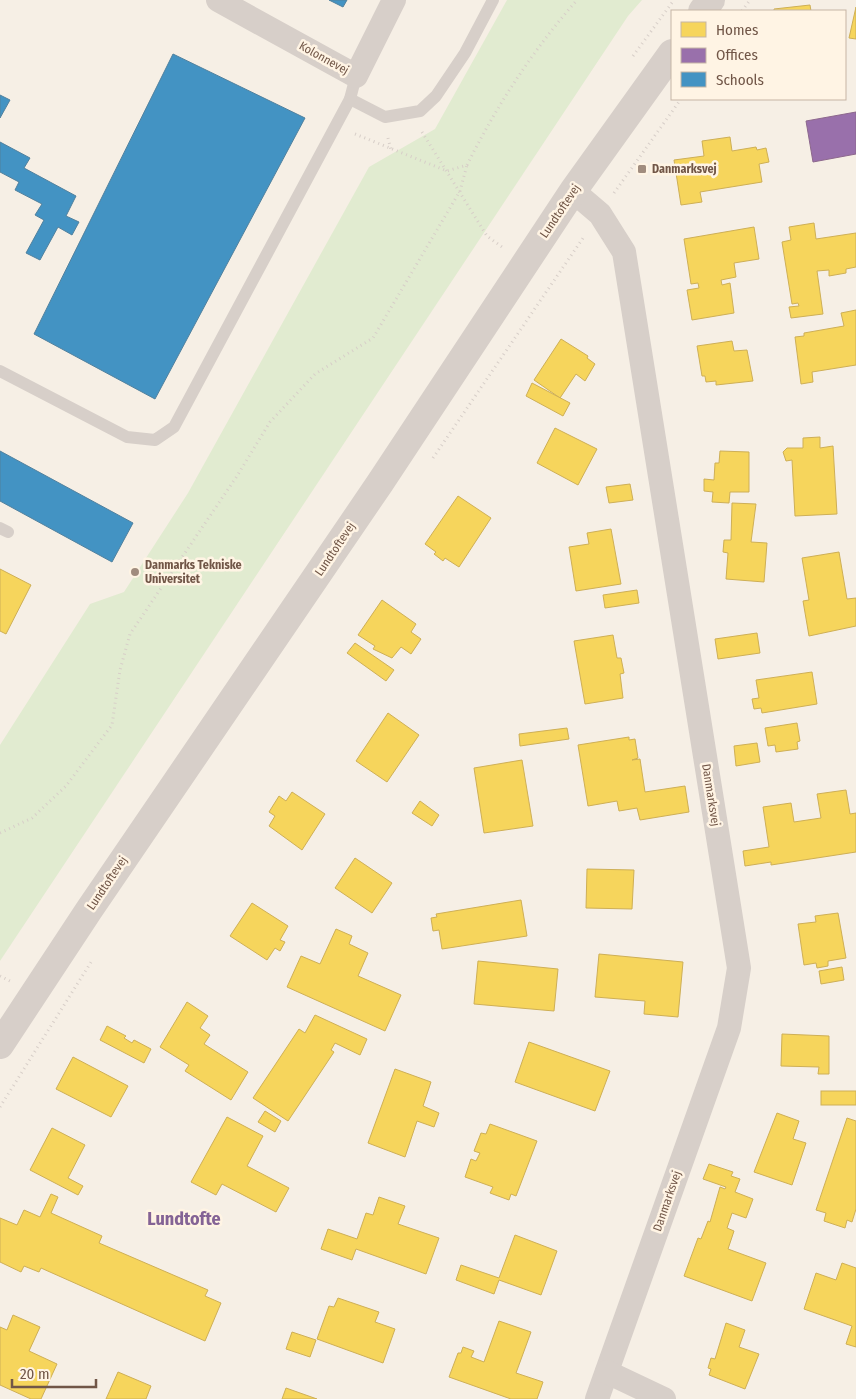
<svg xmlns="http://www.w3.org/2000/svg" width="856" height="1399" font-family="'Fira Sans Condensed',sans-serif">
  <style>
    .green { fill: #e1ebd0 }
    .homes { fill: #f6d55c; stroke: #ceaf56 }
    .offices { fill: #9970ab; stroke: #8d688d }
    .schools { fill: #4393c3; stroke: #51819e }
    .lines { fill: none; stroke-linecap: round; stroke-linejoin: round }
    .path { stroke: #d7cec8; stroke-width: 3; stroke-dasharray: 1 4; stroke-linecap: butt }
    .service { stroke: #d7cfc9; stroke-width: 12 }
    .minor { stroke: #d7cfc9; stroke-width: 24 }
    .tertiary { stroke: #d7cfc9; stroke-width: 28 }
    .poi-dot { fill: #a08c7e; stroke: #fff4e4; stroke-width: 2 }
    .labels { text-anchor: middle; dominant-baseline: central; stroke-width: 5; stroke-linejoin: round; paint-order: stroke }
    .street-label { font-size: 12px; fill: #715647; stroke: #fff4e4 }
    .poi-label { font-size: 12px; font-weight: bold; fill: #715647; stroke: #fff4e4; text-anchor: start }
    .district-label { font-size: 18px; font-weight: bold; fill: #846395; stroke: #fff4e4 }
  </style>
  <rect width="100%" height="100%" fill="#f6efe5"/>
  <polygon class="green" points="507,0 642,0 628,16 0,961 0,745 90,604 124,592 188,493 369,167 435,129"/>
  <g class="homes">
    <polygon points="810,5 811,11 774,11 774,9"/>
    <polygon points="856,7 856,39 849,38"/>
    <polygon points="730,137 732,151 756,147 757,150 766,148 769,162 759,164 762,182 700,192 702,202 681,205 674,160 704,156 702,141"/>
    <polygon points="814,223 816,239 856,233 856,267 846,269 846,273 829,276 829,270 817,271 823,314 791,318 789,307 799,306 798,303 792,304 782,242 791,240 789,227"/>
    <polygon points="754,227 759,259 734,263 736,277 721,280 722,285 730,283 734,313 692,320 687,290 699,288 698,283 691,284 684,239"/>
    <polygon points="856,310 856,365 812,372 813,382 801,384 795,337 804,336 804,333 844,326 841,313"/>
    <polygon points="561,339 588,356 587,358 595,364 585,381 576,374 560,398 534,380"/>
    <polygon points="732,341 734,351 747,350 753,381 716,385 716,381 706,382 705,376 702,376 697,346"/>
    <polygon points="532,383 570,403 563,416 526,396"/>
    <polygon points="555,428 597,449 578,485 537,463"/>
    <polygon points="820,437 820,448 833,446 837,514 795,516 792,460 786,461 783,452 787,448 803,448 803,438"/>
    <polygon points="720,451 749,452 749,492 730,492 729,503 712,502 713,492 704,491 704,479 714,480 715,463 719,463"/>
    <polygon points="630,484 633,500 609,503 606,487"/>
    <polygon points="458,496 491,518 459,567 445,558 443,561 434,554 436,552 425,544"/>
    <polygon points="732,503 756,504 751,542 767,543 764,582 726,579 728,553 723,552 724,540 731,540"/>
    <polygon points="611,529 621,584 576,591 569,547 589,544 587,533"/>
    <polygon points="839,552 847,599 856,598 856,626 809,636 803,601 809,600 802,558"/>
    <polygon points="0,569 31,585 6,634 0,631"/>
    <polygon points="637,590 639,603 605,608 603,595"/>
    <polygon points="382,600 416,624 411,632 421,639 411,654 401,647 392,658 373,649 375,646 358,635"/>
    <polygon points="757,633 760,653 718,659 715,639"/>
    <polygon points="613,635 617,658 621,658 624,673 620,674 623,698 585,704 574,641"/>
    <polygon points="355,643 394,670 386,681 347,653"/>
    <polygon points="812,672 817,704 762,713 761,708 754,709 752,699 759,698 756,680"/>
    <polygon points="388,713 419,735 387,782 356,761"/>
    <polygon points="797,723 800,741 797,742 798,749 776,752 775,745 768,746 765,728"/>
    <polygon points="567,728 569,739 520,746 519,734"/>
    <polygon points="629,737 629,740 635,739 638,758 632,760 640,759 645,792 685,786 689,812 640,820 637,808 619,811 617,801 588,806 578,745"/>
    <polygon points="757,743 760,762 736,766 734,746"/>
    <polygon points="522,760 533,826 484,833 474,768"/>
    <polygon points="846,790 850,814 856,813 856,852 771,865 771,862 745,866 743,851 769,847 763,807 791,803 794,822 821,818 817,794"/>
    <polygon points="292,792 325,814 302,850 269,826 275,816 269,812 279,796 286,801"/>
    <polygon points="420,801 439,815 432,826 412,813"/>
    <polygon points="355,858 392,883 372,913 335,888"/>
    <polygon points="587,869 634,870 632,909 586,908"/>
    <polygon points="521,900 527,936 442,949 439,930 433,931 431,918 437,917 436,914"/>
    <polygon points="252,903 288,926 280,940 285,942 280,951 275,948 267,960 230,936"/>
    <polygon points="838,913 846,958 828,961 828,966 817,968 816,963 804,965 798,924 816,922 815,916"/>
    <polygon points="336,929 352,936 349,944 368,953 358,976 401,995 385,1031 287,987 301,956 320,964"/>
    <polygon points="599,954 683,962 678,1017 644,1014 645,1001 595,997"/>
    <polygon points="478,961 558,969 554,1011 474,1004"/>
    <polygon points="842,967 844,980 821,984 819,971"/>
    <polygon points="187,1002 208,1016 200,1028 210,1035 204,1044 248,1072 231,1100 185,1071 189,1065 160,1047"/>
    <polygon points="315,1015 367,1039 360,1055 335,1043 331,1050 334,1052 288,1121 253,1098 299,1029 305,1033"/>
    <polygon points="107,1026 126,1036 124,1038 132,1043 134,1040 151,1049 144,1063 100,1040"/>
    <polygon points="782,1034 829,1036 829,1074 818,1074 819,1067 781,1066"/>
    <polygon points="529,1042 610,1071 595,1111 515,1082"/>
    <polygon points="73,1057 128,1086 111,1117 56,1089"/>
    <polygon points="395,1069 431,1082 423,1106 439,1113 434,1127 417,1121 405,1157 368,1143"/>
    <rect x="821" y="1091" width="35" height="14"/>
    <polygon points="265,1111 281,1121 275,1132 258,1122"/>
    <polygon points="777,1113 799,1121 793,1139 806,1143 792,1185 754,1172"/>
    <polygon points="227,1117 263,1136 247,1166 289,1188 276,1212 222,1184 216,1195 191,1182"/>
    <polygon points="847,1118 856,1121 856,1209 852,1222 847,1220 845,1228 824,1221 826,1213 816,1210"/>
    <polygon points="490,1124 537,1141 516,1196 511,1194 509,1200 490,1193 493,1187 465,1177 471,1159 476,1161 480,1153 474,1151 481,1133 486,1134"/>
    <polygon points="52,1128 85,1145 68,1178 83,1186 78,1195 30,1170"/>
    <polygon points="709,1164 733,1172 731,1176 740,1179 735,1192 753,1199 746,1218 732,1213 727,1228 734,1231 728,1249 766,1263 752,1301 684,1276 698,1238 701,1239 708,1221 710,1222 720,1187 725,1189 726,1187 703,1179"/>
    <polygon points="51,1194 58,1197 51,1213 102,1236 99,1243 208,1290 205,1296 221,1303 205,1341 41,1268 39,1272 24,1266 21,1272 0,1262 0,1218 17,1225 24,1210 40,1217"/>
    <polygon points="379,1197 405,1206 398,1224 439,1238 426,1274 356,1249 352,1260 321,1249 328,1229 357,1239 366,1213 373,1215"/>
    <polygon points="515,1235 557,1251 541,1295 499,1280 494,1294 456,1280 461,1265 499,1278"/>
    <polygon points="842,1263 856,1268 856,1347 846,1344 852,1326 804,1309 816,1273 836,1280"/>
    <polygon points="338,1298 379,1312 375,1322 395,1329 383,1363 317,1339 329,1306 334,1307"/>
    <polygon points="13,1315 40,1327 29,1351 57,1364 41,1399 31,1399 0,1385 0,1327 7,1330"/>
    <polygon points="499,1321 531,1332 516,1373 543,1382 537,1399 511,1399 449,1377 458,1353 461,1353 463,1347 474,1351 471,1357 484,1362"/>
    <polygon points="726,1323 745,1330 739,1347 759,1354 745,1389 709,1375 711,1369 708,1368 711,1358 715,1359"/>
    <polygon points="292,1332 316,1340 310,1357 286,1349"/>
    <polygon points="118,1372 151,1386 146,1399 106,1399"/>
    <polygon points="286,1388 317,1399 282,1399"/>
  </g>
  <polygon class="offices" points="856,112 856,154 813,162 806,121"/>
  <g class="schools">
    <polygon points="329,0 347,0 343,7"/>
    <polygon points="173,54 305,118 155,399 34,334"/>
    <polygon points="0,95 10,100 0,118"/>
    <polygon points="0,142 30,158 24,168 76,196 66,216 79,222 72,235 58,227 40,260 26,253 44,220 35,215 42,204 15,190 19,182 0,172"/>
    <polygon points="0,451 133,523 112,562 0,501"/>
  </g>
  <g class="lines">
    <g class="path">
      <polyline points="742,11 750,0"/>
      <polyline points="633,56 674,0"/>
      <polyline points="422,132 487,236 502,247"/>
      <path d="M355 134 447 171 467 165C497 105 533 50 577 0"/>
      <polyline points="388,138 391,150"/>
      <polyline points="614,193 681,99"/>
      <polyline points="433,458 583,238"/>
      <polyline points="0,833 32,818 66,786 112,725 120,670 130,634 237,476 270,422 315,374 373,338 460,191 467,165"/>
      <polyline points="0,976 10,981"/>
      <polyline points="0,1107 93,959"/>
    </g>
    <g class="service">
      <polyline points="350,99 385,117 420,111 436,96 465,53 493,0"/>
      <polyline points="0,371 127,437 155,440 174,427 350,99 356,76"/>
      <polyline points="0,528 8,532"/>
    </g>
    <g class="minor">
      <polyline points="218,0 356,76 394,0"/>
      <polyline points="573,191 600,214 624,252 739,968 729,1028 597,1399"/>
      <polyline points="607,1372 664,1399"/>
    </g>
    <g class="tertiary">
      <polyline points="702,11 711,0"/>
      <polyline points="0,1045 89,910 380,483 573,191 672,53"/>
    </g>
  </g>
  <g class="poi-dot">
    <rect x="637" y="164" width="10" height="10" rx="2.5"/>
    <circle cx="135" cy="572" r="5"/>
  </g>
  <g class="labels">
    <g class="street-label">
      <text transform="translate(324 58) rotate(29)">Kolonnevej</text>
      <text transform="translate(560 211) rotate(-56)">Lundtoftevej</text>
      <text transform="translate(335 549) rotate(-56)">Lundtoftevej</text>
      <text transform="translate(711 795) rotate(81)">Danmarksvej</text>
      <text transform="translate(107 883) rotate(-56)">Lundtoftevej</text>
      <text transform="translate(667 1201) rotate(-71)">Danmarksvej</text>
    </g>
    <g class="poi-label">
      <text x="652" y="169">Danmarksvej</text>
      <text x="145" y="565">Danmarks Tekniske<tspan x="145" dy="14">Universitet</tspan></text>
    </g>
    <g class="district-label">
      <text x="184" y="1219">Lundtofte</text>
    </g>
  </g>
  <rect x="671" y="10" width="175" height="90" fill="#fff4e4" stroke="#c6b5a5"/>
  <rect x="681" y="22" width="25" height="15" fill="#f6d55c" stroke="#c6b5a5"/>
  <text x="716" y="35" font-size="15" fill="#715647">Homes</text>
  <rect x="681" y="48" width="25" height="15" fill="#9970ab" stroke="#c6b5a5"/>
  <text x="716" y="60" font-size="15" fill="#715647">Offices</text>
  <rect x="681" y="72" width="25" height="15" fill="#4393c3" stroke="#c6b5a5"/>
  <text x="716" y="85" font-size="15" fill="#715647">Schools</text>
  <path d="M12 1379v8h84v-8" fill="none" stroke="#715647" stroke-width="2.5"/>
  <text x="20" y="1379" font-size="15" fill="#715647" stroke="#fff4e4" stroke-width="4" paint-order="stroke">20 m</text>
</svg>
